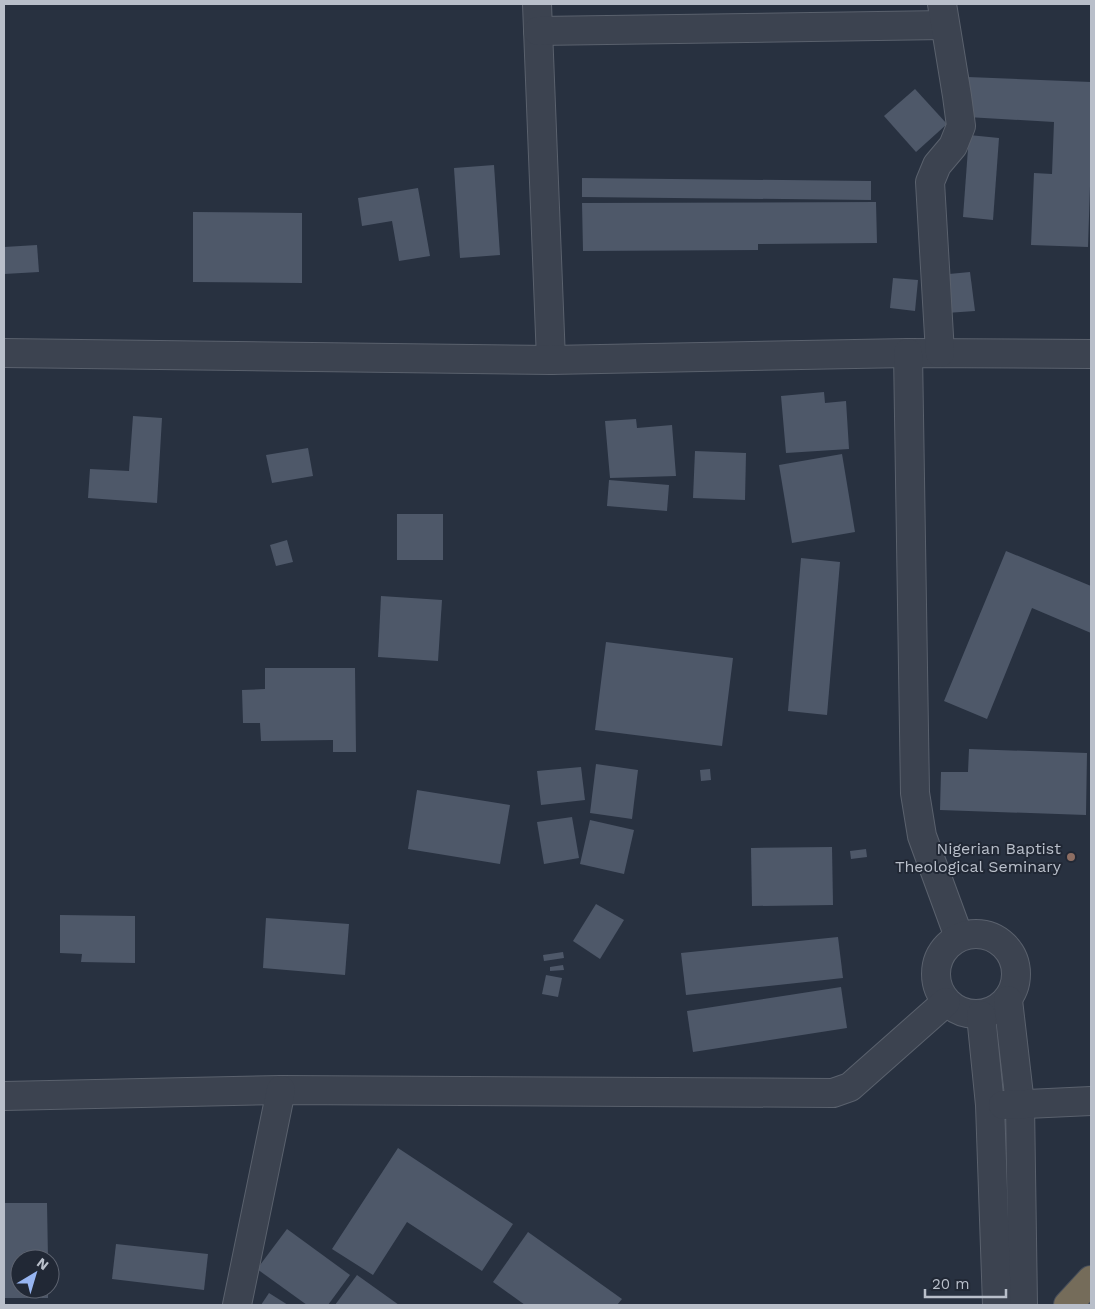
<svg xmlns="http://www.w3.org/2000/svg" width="1095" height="1309" font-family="'Work Sans',sans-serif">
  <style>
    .building { fill: #4e5869 }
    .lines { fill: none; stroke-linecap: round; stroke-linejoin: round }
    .street-casing { stroke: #5a616d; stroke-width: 30 }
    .highway-casing { stroke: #474e5a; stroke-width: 30 }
    .street { stroke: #3c4350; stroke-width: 28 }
    .highway { stroke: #756c5a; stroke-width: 28 }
    .education-dot { fill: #8d6e63; stroke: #212835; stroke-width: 2 }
    .labels { text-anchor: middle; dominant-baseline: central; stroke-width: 4; stroke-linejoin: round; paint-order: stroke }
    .poi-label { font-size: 16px; fill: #b9bfca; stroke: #212835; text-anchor: end }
  </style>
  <rect width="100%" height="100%" fill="#283140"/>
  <g class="building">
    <polygon points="968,77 1091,82 1091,156 1088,247 1031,245 1034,173 1052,174 1054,122 967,117"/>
    <polygon points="915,89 947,124 916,152 884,116"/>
    <polygon points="969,135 999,138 993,220 963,217"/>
    <polygon points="494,165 500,255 460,258 454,168"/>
    <polygon points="582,178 871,181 871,200 582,197"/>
    <polygon points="418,188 430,256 399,261 392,221 362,226 358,198"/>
    <polygon points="876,202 877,243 758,244 758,250 583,251 582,203"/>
    <polygon points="193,212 302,213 302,283 193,282"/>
    <polygon points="37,245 39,272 4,274 4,247"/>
    <polygon points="970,272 975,311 932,314 928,276"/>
    <polygon points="893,278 918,280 915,311 890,308"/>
    <polygon points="824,392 825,403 846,401 849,449 786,453 781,396"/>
    <polygon points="133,416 162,418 157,503 88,498 90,469 129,471"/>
    <polygon points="636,419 637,428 672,425 676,476 610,478 605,421"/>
    <polygon points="308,448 313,476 272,483 266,455"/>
    <polygon points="695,451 746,453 745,500 693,498"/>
    <polygon points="842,454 855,532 792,543 779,465"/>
    <polygon points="609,480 669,485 667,511 607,506"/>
    <rect x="397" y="514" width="46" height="46"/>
    <polygon points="287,540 293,562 276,566 270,545"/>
    <polygon points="1006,551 1091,586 1091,633 1032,608 987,719 944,701"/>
    <polygon points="801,558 840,562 827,715 788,711"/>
    <polygon points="381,596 442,600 438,661 378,657"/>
    <polygon points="606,642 733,658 722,746 595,730"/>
    <polygon points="265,668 355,668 356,752 333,752 333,740 261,741 260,723 243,723 242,690 265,689"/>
    <polygon points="969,749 1087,753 1086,815 940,810 941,772 968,772"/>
    <polygon points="596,764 638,770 632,819 590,813"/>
    <polygon points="581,767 585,800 541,805 537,771"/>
    <polygon points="710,769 711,780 701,781 700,770"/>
    <polygon points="417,790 510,805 500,864 408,849"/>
    <polygon points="572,817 579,858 544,864 537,822"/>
    <polygon points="590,820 634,830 624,874 580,864"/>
    <polygon points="832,847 833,905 752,906 751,848"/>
    <polygon points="866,849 867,857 851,859 850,851"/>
    <polygon points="596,904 624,920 600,959 573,941"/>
    <polygon points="60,915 135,916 135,963 81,962 82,954 60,953"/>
    <polygon points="266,918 349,924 345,975 263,968"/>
    <polygon points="838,937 843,978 686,995 681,953"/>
    <polygon points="563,952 564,958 544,961 543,955"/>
    <polygon points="563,965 564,970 550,971 550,967"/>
    <polygon points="546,975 562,978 558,997 542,994"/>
    <polygon points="841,987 847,1028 693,1052 687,1011"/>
    <polygon points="398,1148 513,1224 482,1271 407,1222 373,1275 332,1249"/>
    <polygon points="4,1203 47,1203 48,1259 20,1259 20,1289 48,1289 48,1298 4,1298"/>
    <polygon points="287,1229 350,1275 328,1305 307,1305 257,1269"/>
    <polygon points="528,1232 622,1299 617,1305 525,1305 493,1282"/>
    <polygon points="116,1244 208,1254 204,1290 112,1279"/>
    <polygon points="357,1275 399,1305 335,1305"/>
    <polygon points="269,1293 288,1305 261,1305"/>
  </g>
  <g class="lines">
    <defs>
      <g id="street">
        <polyline points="537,4 551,360"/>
        <polyline points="538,31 944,25"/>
        <polyline points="4,353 551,360 908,353 1091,354"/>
        <polyline points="908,353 915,793 922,836 959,937"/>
        <polyline points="940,353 930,182 937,165 953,146 961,126 957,96 942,4"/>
        <circle cx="976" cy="974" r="40"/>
        <polyline points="1008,1000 1020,1104 1023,1305"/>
        <polyline points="981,1015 990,1105 997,1305"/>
        <polyline points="4,1096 281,1090 833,1093 850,1087 946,1002"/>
        <polyline points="1003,1105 1091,1101"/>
        <polyline points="237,1305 281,1090"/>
      </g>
      <polyline id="highway" points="1068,1305 1091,1280"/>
    </defs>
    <use href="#street" class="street-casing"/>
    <use href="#highway" class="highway-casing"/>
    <use href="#street" class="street"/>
    <use href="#highway" class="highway"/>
  </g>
  <circle class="education-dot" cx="1071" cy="857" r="5"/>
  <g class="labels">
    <g class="poi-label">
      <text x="1061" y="848">Nigerian Baptist<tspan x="1061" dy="18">Theological Seminary</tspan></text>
    </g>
  </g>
  <rect width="1095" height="1309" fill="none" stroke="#b9bfca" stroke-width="10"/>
  <g transform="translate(35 1274) rotate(38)"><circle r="24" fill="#212835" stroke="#5e6471"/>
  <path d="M0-4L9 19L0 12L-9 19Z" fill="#97b5f1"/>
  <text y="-8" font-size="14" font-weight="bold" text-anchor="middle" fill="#b9bfca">N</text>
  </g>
  <path d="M925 1289v8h81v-8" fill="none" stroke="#b9bfca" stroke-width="2.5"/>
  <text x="932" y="1289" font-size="15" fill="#b9bfca" stroke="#212835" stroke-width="4" paint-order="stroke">20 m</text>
</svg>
